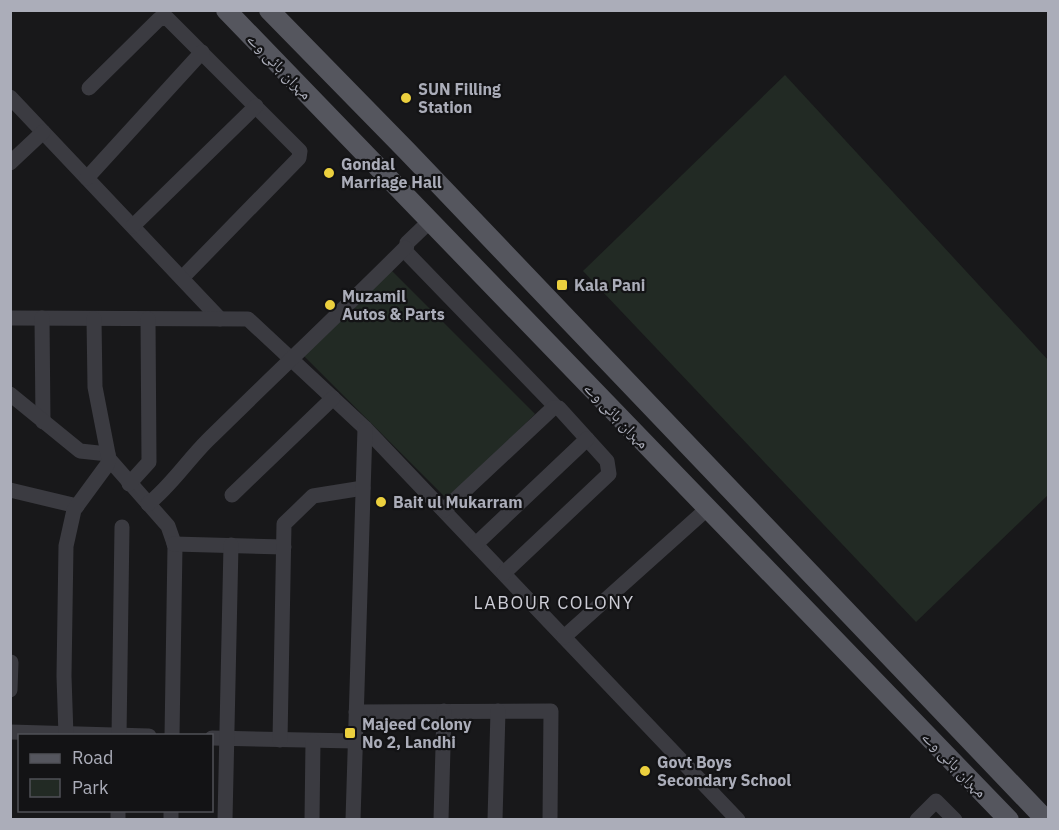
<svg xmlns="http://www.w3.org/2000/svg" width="1059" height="830" font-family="'IBM Plex Sans','Noto Naskh Arabic',sans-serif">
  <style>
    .green { fill: #222a24 }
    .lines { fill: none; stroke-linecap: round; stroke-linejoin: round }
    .minor { stroke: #3b3b41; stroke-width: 15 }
    .major { stroke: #55565e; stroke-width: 20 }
    .poi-dot { fill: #ecd03e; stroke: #131315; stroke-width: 2 }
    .labels { text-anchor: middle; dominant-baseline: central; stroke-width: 4.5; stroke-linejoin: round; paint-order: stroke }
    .street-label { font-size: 16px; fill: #abadb9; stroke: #131315 }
    .poi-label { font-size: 16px; font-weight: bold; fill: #abadb9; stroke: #131315; text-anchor: start }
    .neighbourhood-label { font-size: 18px; letter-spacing: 1.5px; fill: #ccccd5; stroke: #131315 }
  </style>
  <rect width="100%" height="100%" fill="#18181a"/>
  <g class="green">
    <polygon points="785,75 1048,360 1048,495 916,622 583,271"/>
    <polygon points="388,267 535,414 448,500 302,354"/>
  </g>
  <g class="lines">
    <g class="minor">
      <polyline points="89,88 159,19 167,18 300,151 299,158 182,278"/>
      <polyline points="10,97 220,319"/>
      <polyline points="10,163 43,132"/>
      <polyline points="87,178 202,52"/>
      <polyline points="430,221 407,243 406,252 556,407"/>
      <polyline points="133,226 256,106"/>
      <polyline points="10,318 248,319 365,428 738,820"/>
      <polyline points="42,318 43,422"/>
      <polyline points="10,394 80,451 108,454"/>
      <polyline points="109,459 168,526 175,546 172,736"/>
      <polyline points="129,484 149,462 148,319"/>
      <polyline points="10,490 77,506"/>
      <polyline points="232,495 333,398"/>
      <path d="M148 504C170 487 187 461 207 441 273 376 340 313 405 248"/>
      <polyline points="444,510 553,408 559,408 607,461 609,474 504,573"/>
      <polyline points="174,544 284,547"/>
      <polyline points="476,544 587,439"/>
      <polyline points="564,637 707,509"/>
      <polyline points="10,690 11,662"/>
      <polyline points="356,712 551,711 550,820"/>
      <polyline points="10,732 149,736"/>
      <polyline points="66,736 64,676 66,546 74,510 107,465 109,459 95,387 94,319"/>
      <polyline points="119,736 122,527"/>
      <polyline points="212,738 355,741"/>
      <polyline points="280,740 284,524 313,496 363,488"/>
      <polyline points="118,820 118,810"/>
      <polyline points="171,820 171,810"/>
      <polyline points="225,820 231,545"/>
      <polyline points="312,820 313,741"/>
      <polyline points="353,820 365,428"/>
      <polyline points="441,820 444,711"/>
      <polyline points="495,820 498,711"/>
      <polyline points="917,820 936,801 955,820"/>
    </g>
    <g class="major">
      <polyline points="226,10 1009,820"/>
      <polyline points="269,10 407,151 1046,820"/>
    </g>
  </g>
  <g class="poi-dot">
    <circle cx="406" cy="98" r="6"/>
    <circle cx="329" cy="173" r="6"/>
    <rect x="556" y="279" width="12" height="12" rx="3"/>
    <circle cx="330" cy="305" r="6"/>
    <circle cx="381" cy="502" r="6"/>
    <rect x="344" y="727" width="12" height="12" rx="3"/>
    <circle cx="645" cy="771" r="6"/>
  </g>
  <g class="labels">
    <g class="street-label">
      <text transform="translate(280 66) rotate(46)">مہران ہائی وے</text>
      <text transform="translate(617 415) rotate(46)">مہران ہائی وے</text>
      <text transform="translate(955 764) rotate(46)">مہران ہائی وے</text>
    </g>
    <g class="poi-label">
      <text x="418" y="89">SUN Filling<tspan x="418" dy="18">Station</tspan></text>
      <text x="341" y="164">Gondal<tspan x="341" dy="18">Marriage Hall</tspan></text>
      <text x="574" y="285">Kala Pani</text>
      <text x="342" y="296">Muzamil<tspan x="342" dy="18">Autos &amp; Parts</tspan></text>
      <text x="393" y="502">Bait ul Mukarram</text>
      <text x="362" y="724">Majeed Colony<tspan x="362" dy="18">No 2, Landhi</tspan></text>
      <text x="657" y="762">Govt Boys<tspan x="657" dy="18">Secondary School</tspan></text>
    </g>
    <g class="neighbourhood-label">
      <text x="554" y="602">LABOUR COLONY</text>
    </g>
  </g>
  <rect width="1059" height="830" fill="none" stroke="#abadb9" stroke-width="24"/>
  <rect x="18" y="734" width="195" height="78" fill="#131315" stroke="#505157" stroke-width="1.5"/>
  <rect x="30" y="754" width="30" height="9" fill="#55565e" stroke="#505157" stroke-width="1.5"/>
  <text x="72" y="764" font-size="18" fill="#abadb9">Road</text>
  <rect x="30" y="779" width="30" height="18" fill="#222a24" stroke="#505157" stroke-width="1.5"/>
  <text x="72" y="794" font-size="18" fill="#abadb9">Park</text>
</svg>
